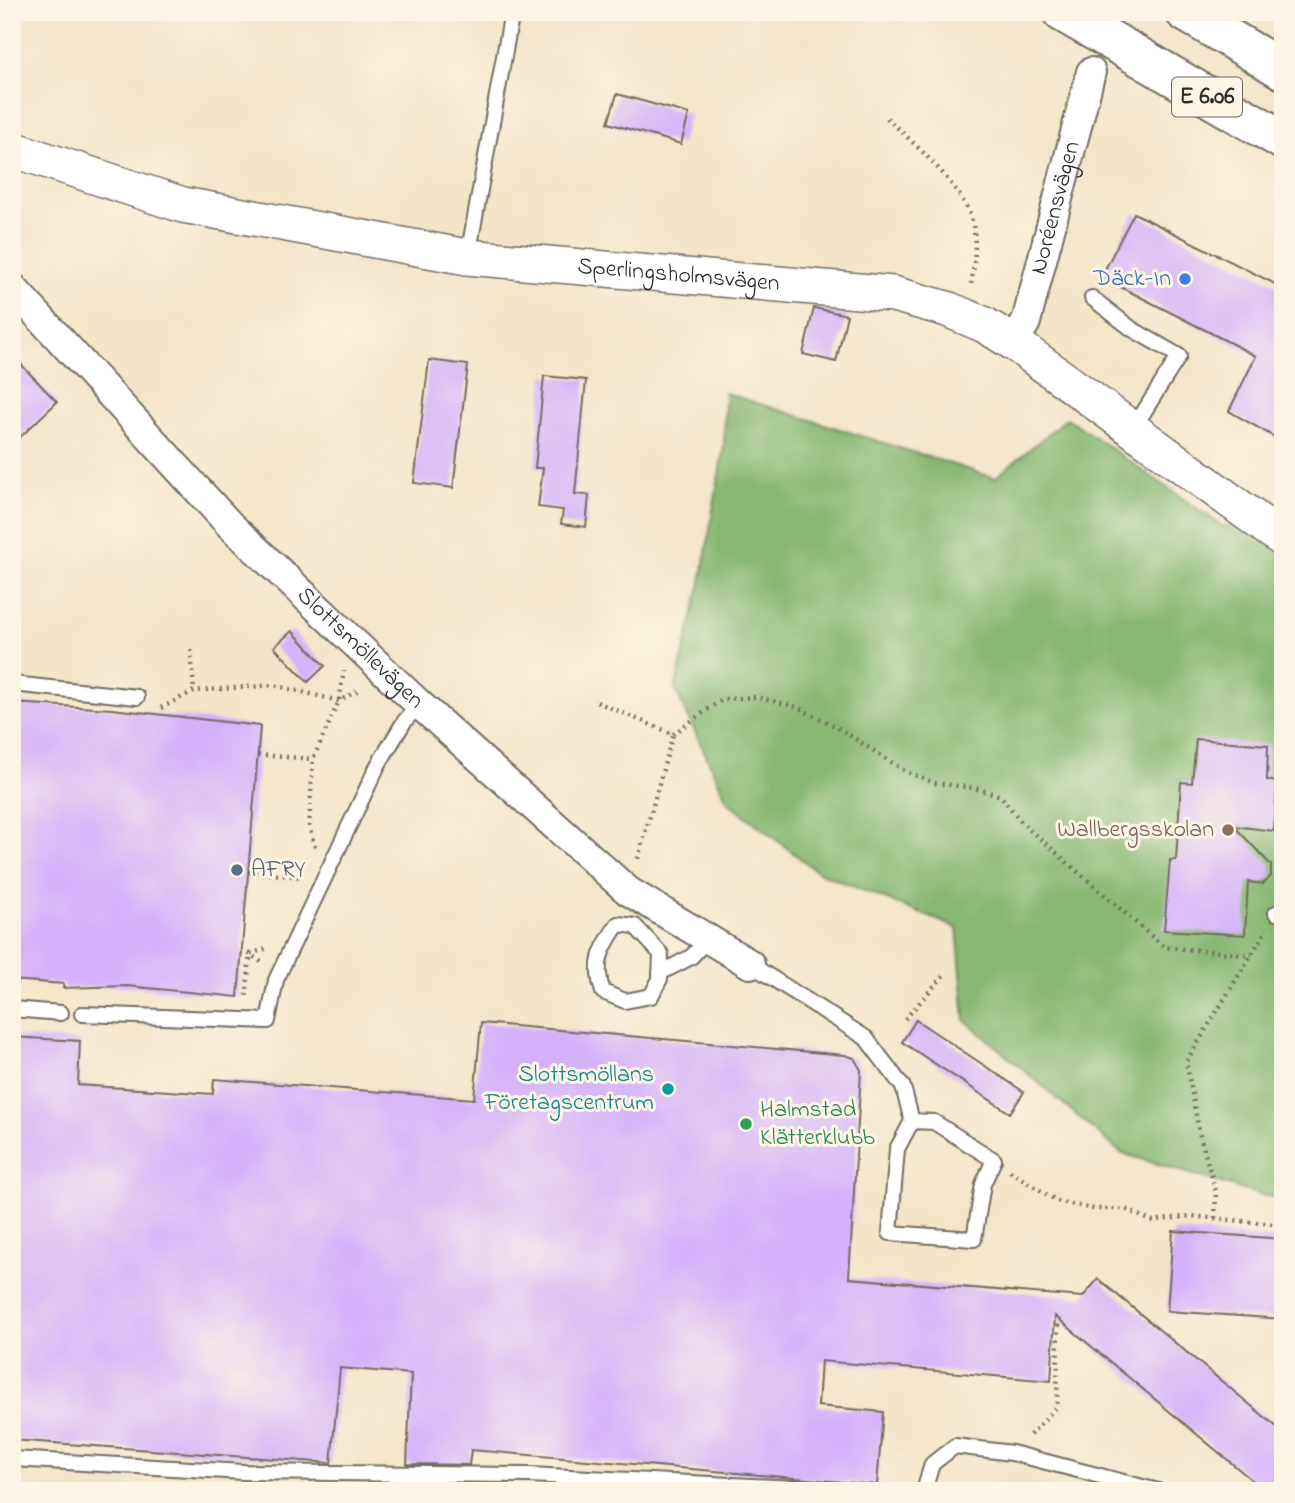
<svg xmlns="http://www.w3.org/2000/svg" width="1295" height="1503" font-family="'Indie Flower',sans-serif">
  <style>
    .forest { fill: #86b872; stroke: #58724e; stroke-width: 2 }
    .building { fill: #d4b2fa }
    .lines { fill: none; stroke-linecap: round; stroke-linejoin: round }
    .service-casing { stroke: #716c62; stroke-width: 18 }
    .minor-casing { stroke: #716c62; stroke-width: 32 }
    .tertiary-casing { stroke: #716c62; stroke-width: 38 }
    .trunk-casing { stroke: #716c62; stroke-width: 42 }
    .path { stroke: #716c62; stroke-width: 4.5; stroke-dasharray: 2 5; stroke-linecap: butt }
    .service { stroke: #fff; stroke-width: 14 }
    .minor { stroke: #fff; stroke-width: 28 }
    .tertiary { stroke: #fff; stroke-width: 35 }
    .trunk { stroke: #fff; stroke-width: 38 }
    .shop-dot { fill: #3f7fe0; stroke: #fcf5e5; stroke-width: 2.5 }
    .education-dot { fill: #8d6e63; stroke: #fcf5e5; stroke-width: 2.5 }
    .service-dot { fill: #5c6f8a; stroke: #fcf5e5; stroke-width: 2.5 }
    .culture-dot { fill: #0f9aa8; stroke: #fcf5e5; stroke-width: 2.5 }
    .leisure-dot { fill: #2e9e5b; stroke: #fcf5e5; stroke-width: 2.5 }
    .labels { text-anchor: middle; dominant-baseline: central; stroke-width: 6; stroke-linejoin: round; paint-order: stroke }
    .shield { fill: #fcf5e5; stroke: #6a6863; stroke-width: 2 }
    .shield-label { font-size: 23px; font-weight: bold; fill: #2b2b2b }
    .street-label { font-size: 24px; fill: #2b2b2b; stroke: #fcf5e5 }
    .shop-label { font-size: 24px; fill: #366cbe; stroke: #fcf5e5; text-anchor: end }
    .education-label { font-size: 24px; fill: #785e54; stroke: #fcf5e5; text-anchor: end }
    .service-label { font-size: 24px; fill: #4e5e75; stroke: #fcf5e5; text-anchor: start }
    .culture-label { font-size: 24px; fill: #0d838f; stroke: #fcf5e5; text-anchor: end }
    .leisure-label { font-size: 24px; fill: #27864d; stroke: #fcf5e5; text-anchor: start }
  </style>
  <rect width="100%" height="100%" fill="#fcf5e5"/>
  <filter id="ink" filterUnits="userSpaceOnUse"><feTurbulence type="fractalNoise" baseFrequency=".0143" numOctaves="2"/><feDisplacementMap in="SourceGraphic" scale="14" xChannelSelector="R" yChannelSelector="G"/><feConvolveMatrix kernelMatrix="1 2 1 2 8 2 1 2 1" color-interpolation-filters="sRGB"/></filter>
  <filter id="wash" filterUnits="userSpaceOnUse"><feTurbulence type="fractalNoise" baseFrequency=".00686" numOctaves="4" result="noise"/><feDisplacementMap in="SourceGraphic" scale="28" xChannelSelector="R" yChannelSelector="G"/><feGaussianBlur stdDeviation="1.57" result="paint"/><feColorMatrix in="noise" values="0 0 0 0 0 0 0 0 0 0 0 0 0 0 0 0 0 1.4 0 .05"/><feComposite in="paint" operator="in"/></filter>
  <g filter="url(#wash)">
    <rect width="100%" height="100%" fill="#f3e5c8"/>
    <polygon class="forest" points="725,393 995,478 1067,418 1224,527 1283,507 1283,1198 1264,1196 1121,1153 965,1020 957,928 818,872 728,802 675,689 701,582 724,446"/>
    <g id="blocks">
      <g class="building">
        <polygon points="617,94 689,114 681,144 608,123"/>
        <polygon points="1134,213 1283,288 1283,442 1229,411 1256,356 1101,277"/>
        <polygon points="814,308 847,315 836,362 803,354"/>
        <polygon points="12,355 57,402 12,445"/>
        <polygon points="429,360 468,365 453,488 414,483"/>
        <polygon points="544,376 586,380 575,494 589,495 586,527 561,524 563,510 538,507 543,468 535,468"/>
        <polygon points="292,631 325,666 308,682 274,647"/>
        <polygon points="12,703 112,709 260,726 238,997 127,986 63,988 64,984 12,980"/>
        <polygon points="1196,739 1268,745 1267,780 1277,782 1274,831 1234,826 1271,865 1271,876 1263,884 1248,882 1245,935 1164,930 1170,860 1176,860 1181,782 1192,783"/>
        <polygon points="916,1020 1024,1092 1010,1113 902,1042"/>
        <polygon points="481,1023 845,1055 854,1058 861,1070 849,1278 1083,1297 1098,1279 1283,1432 1283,1491 1265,1491 1055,1316 1051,1381 821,1361 818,1406 883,1412 877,1485 471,1450 469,1465 407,1464 411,1374 340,1368 331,1463 12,1440 12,1037 80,1041 78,1085 213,1094 214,1079 474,1099"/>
        <polygon points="1173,1231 1283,1239 1283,1319 1167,1311"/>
      </g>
    </g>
  </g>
  <g filter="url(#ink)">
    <use href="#blocks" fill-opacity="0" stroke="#716c62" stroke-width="2"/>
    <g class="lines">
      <defs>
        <g id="service">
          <polyline points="468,256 512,12"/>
          <polyline points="1092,298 1132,329 1179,356 1133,429"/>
          <polyline points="12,684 137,697"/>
          <polyline points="1276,913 1283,914"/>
          <path d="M618 924 635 926 661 954 660 979 651 996 625 1001 603 992C593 963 601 949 618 924Z"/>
          <polyline points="750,964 866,1038 903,1087 912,1121 934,1122 994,1160 983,1184 974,1239 890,1233 897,1149 912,1121"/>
          <polyline points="660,973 691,957 708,939"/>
          <polyline points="12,1009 61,1013"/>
          <polyline points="82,1014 268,1021 276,980 378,765 404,722 419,704"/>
          <polyline points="12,1459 244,1472 529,1475 856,1491"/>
          <polyline points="924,1491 932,1464 955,1446 1012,1453 1158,1491"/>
        </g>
        <g id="minor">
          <path id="s1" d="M12 287 230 525 419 704 628 891 750 964"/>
          <path id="s2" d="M1014 343 1026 322 1091 72"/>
        </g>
        <g id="tertiary">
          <path id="s3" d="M12 149 183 205 467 257 893 294 947 309 985 325 1014 343 1283 539"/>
        </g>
        <g id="trunk">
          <polyline points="1062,12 1283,140"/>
          <polyline points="1185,12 1283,70"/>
        </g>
      </defs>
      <use href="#service" class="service-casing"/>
      <use href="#minor" class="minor-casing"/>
      <use href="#tertiary" class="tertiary-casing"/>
      <use href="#trunk" class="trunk-casing"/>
      <g class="path">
        <path d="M887 118C914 144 947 172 966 206 979 228 975 261 971 285"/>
        <polyline points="191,650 194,691"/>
        <polyline points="597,702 673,734 637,862"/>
        <polyline points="161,708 194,691 274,685 339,701 361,689"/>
        <polyline points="673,734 723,699 756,697 794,706 837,727 905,771 935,783 974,788 1001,796 1021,822 1164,947 1252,955"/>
        <polyline points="258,755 313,759"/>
        <polyline points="315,847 309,827 313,759 339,701 344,671"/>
        <polyline points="248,872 303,877"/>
        <polyline points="241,953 250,954 246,1000"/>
        <polyline points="261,962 250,954 268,948"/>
        <polyline points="905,1019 944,975"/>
        <polyline points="1010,1171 1057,1201 1094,1209 1125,1209 1152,1221 1190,1216 1283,1225"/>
        <polyline points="1215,1218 1216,1192 1200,1136 1186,1062 1267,929"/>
        <polyline points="1030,1435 1057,1406 1058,1321"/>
      </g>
      <use href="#service" class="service"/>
      <use href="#minor" class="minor"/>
      <use href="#tertiary" class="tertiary"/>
      <use href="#trunk" class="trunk"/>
    </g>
  </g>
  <circle class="shop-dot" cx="1185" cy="279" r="7"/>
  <circle class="education-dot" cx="1228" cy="830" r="7"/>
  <circle class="service-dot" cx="237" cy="870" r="7"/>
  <circle class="culture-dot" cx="668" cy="1089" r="7"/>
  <circle class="leisure-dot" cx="746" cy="1124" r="7"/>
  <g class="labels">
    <rect class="shield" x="1172" y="77.5" width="70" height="39" rx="5"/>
    <g class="shield-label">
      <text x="1207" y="97">E 6.06</text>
    </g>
    <g class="street-label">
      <text stroke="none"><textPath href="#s2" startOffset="142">Noréensvägen</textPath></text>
      <text stroke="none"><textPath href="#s3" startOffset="681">Sperlingsholmsvägen</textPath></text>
      <text stroke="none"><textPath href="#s1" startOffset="502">Slottsmöllevägen</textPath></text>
    </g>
    <g class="shop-label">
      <text x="1171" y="279">Däck-In</text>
    </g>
    <g class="education-label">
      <text x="1214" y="830">Wallbergsskolan</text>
    </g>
    <g class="service-label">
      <text x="251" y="870">AFRY</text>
    </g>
    <g class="culture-label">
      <text x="654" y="1075">Slottsmöllans<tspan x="654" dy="28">Företagscentrum</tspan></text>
    </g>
    <g class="leisure-label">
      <text x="760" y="1110">Halmstad<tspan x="760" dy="28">Klätterklubb</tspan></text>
    </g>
  </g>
  <rect width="1295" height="1503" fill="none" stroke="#fcf5e5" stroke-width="42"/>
</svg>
